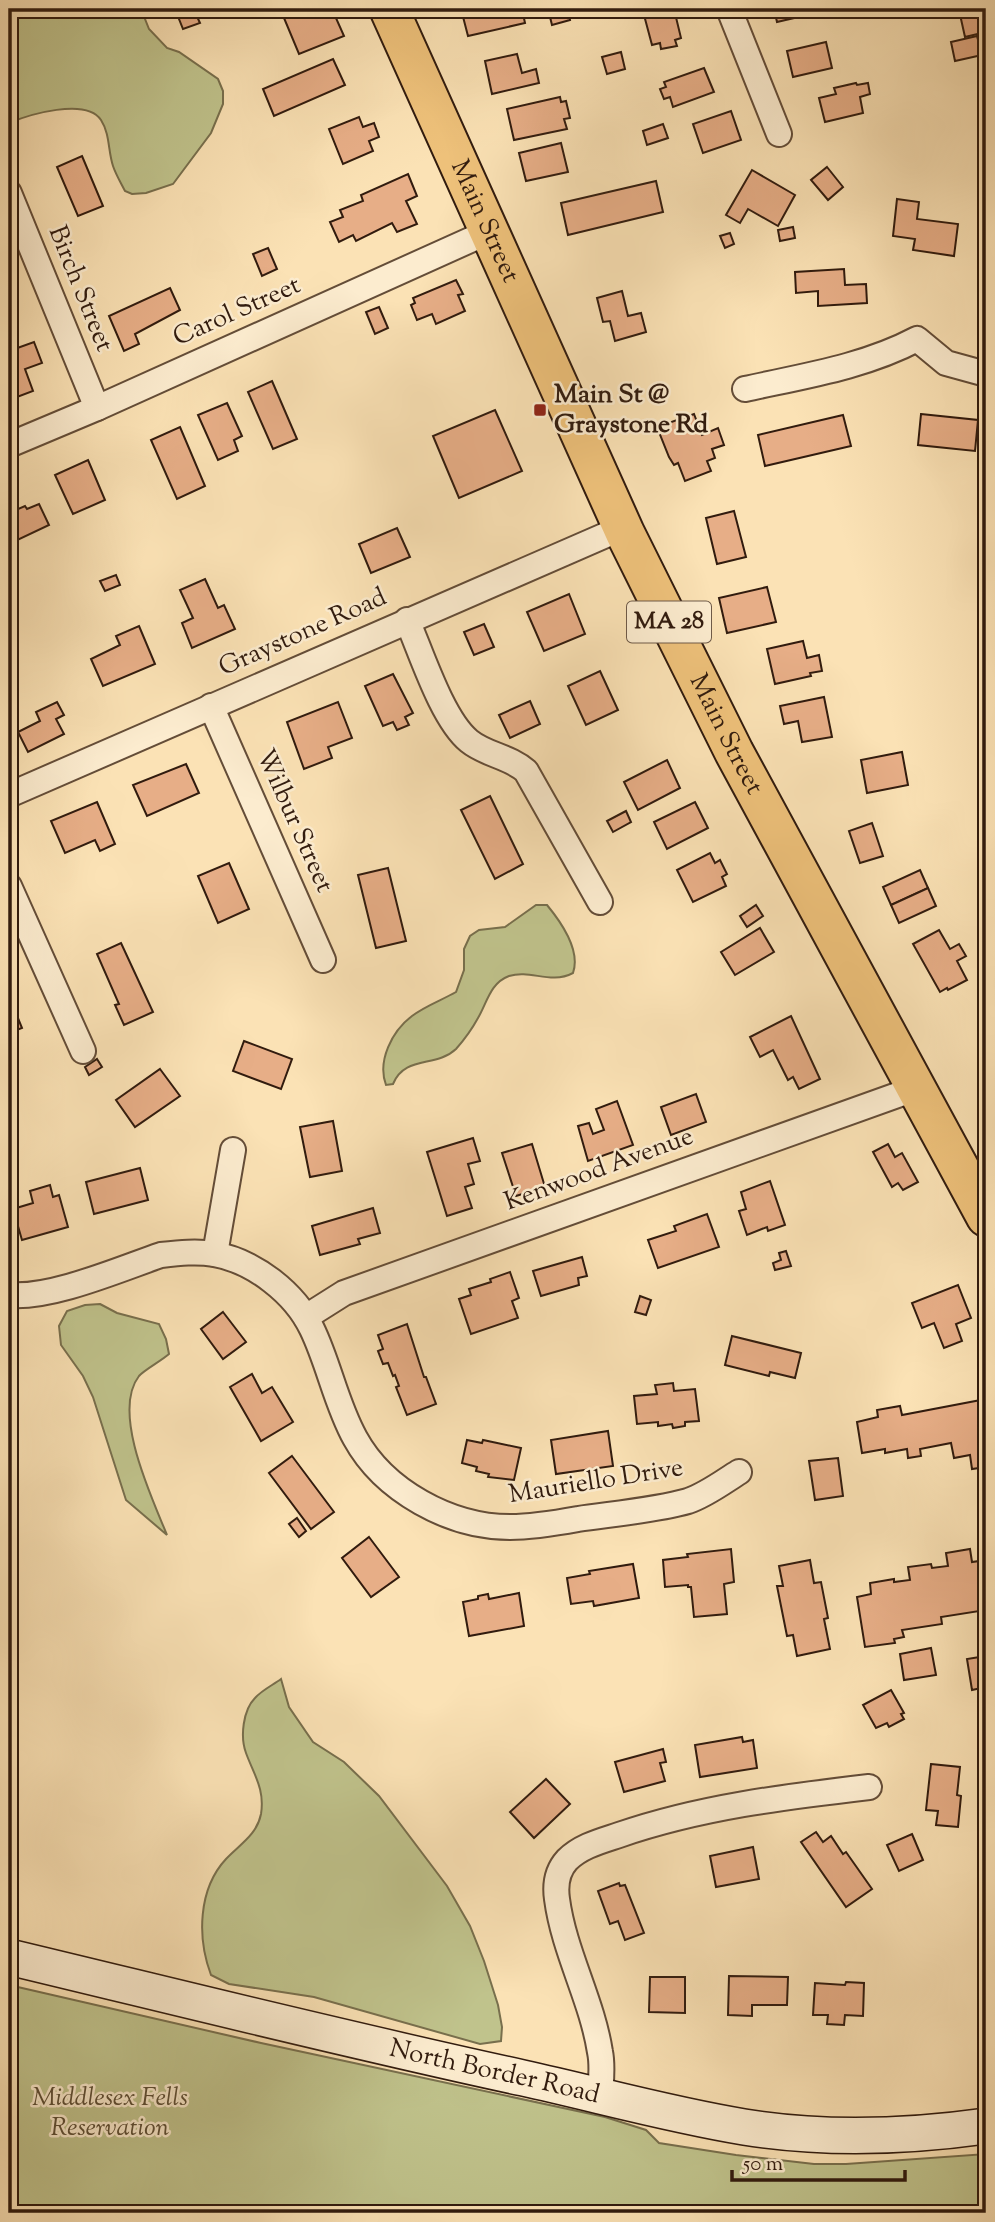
<svg xmlns="http://www.w3.org/2000/svg" width="995" height="2222" font-family="'Sorts Mill Goudy',serif">
  <style>
    .green { fill: #c0c38c; stroke: #786f4d; stroke-width: 2 }
    .building { fill: #e7ae87; stroke: #311b0e; stroke-width: 2 }
    .lines { fill: none; stroke-linecap: round; stroke-linejoin: round }
    .street-casing { stroke: #644d38; stroke-width: 28 }
    .secondary-casing { stroke: #311b0e; stroke-width: 38 }
    .primary-casing { stroke: #311b0e; stroke-width: 42 }
    .street { stroke: #fceccf; stroke-width: 24 }
    .secondary { stroke: #fceccf; stroke-width: 35 }
    .primary { stroke: #eec17a; stroke-width: 38 }
    .poi-dot { fill: #8f2418; stroke: #fceccf; stroke-width: 2.5 }
    .labels { text-anchor: middle; dominant-baseline: central; stroke-width: 5; stroke-linejoin: round; paint-order: stroke }
    .shield { fill: #fceccf; stroke: #6e5a48; stroke-width: 2 }
    .shield-label { font-size: 24px; font-weight: bold; fill: #311b0e }
    .street-label { font-size: 26px; fill: #311b0e; stroke: #fceccf }
    .poi-label { font-size: 26px; font-weight: bold; fill: #311b0e; stroke: #fceccf; text-anchor: start }
    .park-label { font-size: 26px; font-style: italic; fill: #5c4d34; stroke: #fceccf }
  </style>
  <rect width="100%" height="100%" fill="#fbe2b5"/>
  <filter id="stains"><feTurbulence type="fractalNoise" baseFrequency=".00286" numOctaves="4"/><feColorMatrix values="0 0 0 0 .2 0 0 0 0 .09 0 0 0 0 .02 0 0 0 .5 -.17"/></filter>
  <radialGradient id="worn" r=".72"><stop offset=".6" stop-color="#630" stop-opacity="0"/><stop offset="1" stop-color="#630" stop-opacity=".3"/></radialGradient>
  <g class="green">
    <path d="M9 9H141L149 29 167 48 179 52 218 79 223 91V104L211 133 173 184 146 193 132 194 125 191C121 183 116 175 113 166 108 151 110 134 101 120 86 97 28 115 9 123Z"/>
    <path d="M536 905H547C561 922 581 950 573 973 550 985 531 969 509 976 490 983 487 1003 478 1018 472 1029 464 1040 456 1049 436 1068 405 1055 393 1084L386 1085C377 1061 392 1031 412 1016 425 1006 442 1000 456 992L464 970V949L470 936 479 930 505 927Z"/>
    <path d="M100 1304 117 1313 159 1324 166 1339 169 1354C161 1361 144 1370 139 1376 111 1412 152 1498 167 1535L126 1500 93 1397 83 1376 61 1345 59 1326 67 1311 85 1305Z"/>
    <path d="M281 1679 289 1707 313 1742 344 1762 379 1796 447 1886 470 1926 484 1961 498 2005 502 2027 501 2041 480 2044 314 1997 229 1984 211 1975C197 1938 198 1889 226 1859 239 1845 257 1835 261 1814 265 1789 254 1775 246 1753 240 1737 243 1710 255 1698 262 1690 273 1685 281 1679Z"/>
    <polygon points="9,1985 261,2043 605,2117 646,2130 659,2143 736,2155 814,2164 846,2164 986,2154 986,2213 9,2213"/>
  </g>
  <g class="building">
    <polygon points="175,9 197,9 194,10 200,23 183,29"/>
    <polygon points="306,9 332,9 344,36 299,54 284,18"/>
    <polygon points="461,9 522,9 525,23 468,36"/>
    <polygon points="548,9 567,9 570,20 552,25"/>
    <polygon points="669,9 674,9 681,38 675,40 677,46 661,49 660,43 652,45 644,15"/>
    <polygon points="774,9 833,9 777,22"/>
    <polygon points="965,9 986,9 986,32 965,37 959,10"/>
    <polygon points="977,36 982,55 955,61 951,42"/>
    <polygon points="826,42 832,68 793,77 787,51"/>
    <polygon points="621,52 625,69 607,74 602,57"/>
    <polygon points="517,54 522,73 536,69 539,83 492,94 485,61"/>
    <polygon points="333,59 345,85 274,116 263,89"/>
    <polygon points="704,68 714,92 673,107 670,97 664,99 660,89 666,87 664,82"/>
    <polygon points="856,83 857,85 868,83 870,94 860,97 863,113 825,122 819,98 836,94 834,88"/>
    <polygon points="560,97 561,102 566,101 570,118 564,119 567,129 514,140 507,109"/>
    <polygon points="731,111 741,140 703,153 693,124"/>
    <polygon points="359,117 363,127 374,123 379,137 369,141 373,151 343,164 329,129"/>
    <polygon points="663,124 668,138 647,145 643,131"/>
    <polygon points="561,143 568,172 526,181 519,153"/>
    <polygon points="82,156 103,206 78,216 57,167"/>
    <polygon points="827,167 843,187 828,200 811,180"/>
    <polygon points="752,170 795,195 778,226 748,209 740,223 726,215"/>
    <polygon points="408,174 417,196 406,201 417,224 397,232 392,223 356,241 353,235 339,242 330,222 343,217 340,210 363,201 361,195"/>
    <polygon points="656,181 663,212 568,235 561,203"/>
    <polygon points="897,199 919,202 917,219 958,224 954,256 913,250 915,239 893,236"/>
    <polygon points="793,227 795,238 780,241 778,230"/>
    <polygon points="730,233 734,244 725,248 720,236"/>
    <polygon points="268,248 277,269 262,276 253,254"/>
    <polygon points="984,251 986,251 986,295 981,295"/>
    <polygon points="844,269 845,285 866,284 867,303 818,306 818,291 796,293 795,272"/>
    <polygon points="456,280 463,294 458,295 465,311 436,324 432,314 417,320 411,305 415,303 413,298"/>
    <polygon points="170,288 180,310 135,334 139,344 124,351 109,316"/>
    <polygon points="622,291 628,316 641,313 646,332 615,341 610,321 603,322 597,298"/>
    <polygon points="379,307 388,328 375,334 366,312"/>
    <polygon points="34,342 42,363 25,369 33,391 9,400 9,351"/>
    <polygon points="272,381 297,439 273,449 248,392"/>
    <polygon points="227,403 242,436 234,440 238,451 218,460 198,415"/>
    <polygon points="495,410 522,471 459,498 433,436"/>
    <polygon points="694,414 702,435 718,428 724,445 712,449 715,458 707,461 711,471 685,481 678,463 674,465 669,457 657,427"/>
    <polygon points="921,414 978,420 975,451 918,445"/>
    <polygon points="843,415 851,446 765,466 758,435"/>
    <polygon points="180,427 205,486 177,499 151,440"/>
    <polygon points="88,460 105,500 73,514 55,475"/>
    <polygon points="39,504 49,525 9,544 9,513 25,506 27,509"/>
    <polygon points="734,511 746,557 717,564 706,518"/>
    <polygon points="397,528 410,557 371,573 359,544"/>
    <polygon points="116,575 120,585 105,591 100,581"/>
    <polygon points="205,579 218,608 224,605 235,629 192,648 182,623 193,618 180,590"/>
    <polygon points="767,587 776,622 727,633 719,598"/>
    <polygon points="569,594 585,634 544,651 527,612"/>
    <polygon points="484,624 494,647 474,655 464,632"/>
    <polygon points="139,626 155,664 103,686 91,659 120,645 116,636"/>
    <polygon points="803,641 807,658 819,655 822,671 810,673 811,676 775,684 767,649"/>
    <polygon points="600,671 618,710 586,725 568,686"/>
    <polygon points="393,674 413,713 405,717 409,725 397,730 393,722 383,726 365,686"/>
    <polygon points="824,697 832,737 802,742 798,721 784,724 780,706"/>
    <polygon points="530,701 540,724 510,738 499,715"/>
    <polygon points="57,702 64,715 56,719 64,734 28,752 18,732 40,721 36,712"/>
    <polygon points="338,702 352,738 328,747 332,758 304,769 287,722"/>
    <polygon points="902,752 908,785 867,793 861,760"/>
    <polygon points="667,760 680,788 638,810 624,782"/>
    <polygon points="186,764 199,793 147,816 133,785"/>
    <polygon points="490,796 523,864 495,879 461,810"/>
    <polygon points="97,802 115,844 100,851 95,840 65,853 51,821"/>
    <polygon points="695,802 708,828 667,849 654,822"/>
    <polygon points="626,811 631,822 613,832 607,821"/>
    <polygon points="872,823 883,856 860,863 849,831"/>
    <polygon points="710,853 715,863 720,860 727,874 722,877 726,886 693,902 677,870"/>
    <polygon points="229,863 249,909 218,923 198,876"/>
    <polygon points="388,868 406,941 376,948 358,875"/>
    <polygon points="920,870 928,888 891,905 883,887"/>
    <polygon points="928,888 936,906 899,923 891,905"/>
    <polygon points="756,905 763,916 747,927 740,916"/>
    <polygon points="760,928 774,952 735,975 721,952"/>
    <polygon points="939,930 950,949 959,944 966,956 957,961 967,980 948,990 947,988 940,992 913,944"/>
    <polygon points="121,943 153,1012 124,1025 115,1005 119,1004 97,954"/>
    <polygon points="9,996 22,1028 9,1033"/>
    <polygon points="791,1016 820,1079 799,1089 793,1077 788,1080 773,1050 760,1057 750,1037"/>
    <polygon points="244,1041 292,1059 281,1089 233,1071"/>
    <polygon points="97,1059 102,1067 89,1075 85,1067"/>
    <polygon points="160,1069 180,1096 135,1127 116,1100"/>
    <polygon points="696,1094 706,1122 671,1135 661,1107"/>
    <polygon points="617,1101 633,1145 588,1161 578,1126 589,1123 593,1134 604,1130 596,1109"/>
    <polygon points="333,1121 342,1171 310,1177 300,1127"/>
    <polygon points="473,1138 480,1161 468,1164 474,1184 465,1187 472,1208 447,1216 427,1152"/>
    <polygon points="532,1144 545,1187 516,1196 502,1153"/>
    <polygon points="888,1144 895,1157 902,1153 918,1182 903,1190 898,1183 892,1187 873,1152"/>
    <polygon points="140,1168 148,1200 94,1214 86,1182"/>
    <polygon points="770,1181 785,1225 768,1231 767,1227 747,1235 739,1211 746,1209 741,1192"/>
    <polygon points="50,1185 53,1197 59,1195 68,1227 22,1240 13,1209 33,1203 30,1191"/>
    <polygon points="373,1208 380,1233 358,1239 360,1244 320,1255 312,1226"/>
    <polygon points="707,1214 719,1247 658,1268 648,1240 676,1231 674,1226"/>
    <polygon points="786,1251 791,1266 775,1270 773,1263 781,1260 779,1253"/>
    <polygon points="582,1257 587,1276 578,1278 579,1285 541,1296 533,1271"/>
    <polygon points="510,1272 519,1298 512,1301 518,1318 471,1334 459,1299 471,1295 469,1289 491,1282 490,1279"/>
    <polygon points="958,1285 971,1318 956,1324 962,1341 944,1348 934,1323 922,1328 912,1303"/>
    <polygon points="640,1296 651,1300 646,1315 635,1312"/>
    <polygon points="223,1312 246,1342 223,1359 201,1329"/>
    <polygon points="407,1324 424,1377 426,1377 436,1404 407,1415 396,1387 399,1386 395,1375 393,1376 388,1363 383,1364 378,1351 383,1349 378,1335"/>
    <polygon points="732,1336 801,1353 795,1378 770,1372 769,1376 725,1365"/>
    <rect x="9" y="1361" width="5" height="30"/>
    <polygon points="252,1374 262,1393 272,1387 293,1422 261,1441 230,1387"/>
    <polygon points="673,1383 674,1391 695,1389 699,1421 685,1422 685,1426 673,1428 672,1424 658,1426 658,1422 637,1424 634,1396 657,1394 655,1385"/>
    <polygon points="986,1399 986,1467 972,1469 970,1455 954,1458 951,1443 920,1449 921,1456 908,1458 907,1449 885,1453 885,1449 862,1453 857,1422 878,1417 877,1410 900,1406 902,1415"/>
    <polygon points="608,1431 613,1466 556,1474 551,1440"/>
    <polygon points="467,1440 482,1443 483,1440 521,1448 514,1480 488,1477 489,1474 476,1471 477,1467 462,1463"/>
    <polygon points="292,1456 334,1512 311,1529 269,1473"/>
    <polygon points="838,1458 843,1496 815,1500 809,1461"/>
    <polygon points="297,1518 306,1531 299,1537 289,1524"/>
    <polygon points="369,1537 399,1577 371,1597 342,1558"/>
    <polygon points="731,1549 734,1582 724,1584 727,1614 694,1617 691,1587 688,1587 688,1585 665,1587 663,1560 688,1557 687,1554"/>
    <polygon points="970,1549 972,1562 986,1560 986,1610 941,1617 942,1624 902,1630 904,1637 894,1639 895,1643 865,1647 857,1597 871,1594 870,1583 894,1579 894,1582 910,1580 908,1567 931,1564 932,1568 948,1566 946,1553"/>
    <polygon points="810,1560 814,1583 821,1582 828,1618 824,1619 830,1649 797,1656 793,1635 787,1636 777,1586 783,1586 779,1566"/>
    <polygon points="633,1564 639,1598 594,1606 593,1601 571,1604 567,1578 590,1574 589,1571"/>
    <polygon points="519,1593 524,1626 469,1636 463,1602 478,1599 478,1596 488,1594 489,1599"/>
    <polygon points="931,1648 936,1675 904,1680 900,1654"/>
    <polygon points="986,1656 986,1687 972,1690 967,1659"/>
    <polygon points="891,1690 904,1713 901,1714 904,1719 889,1727 887,1723 876,1728 863,1705"/>
    <polygon points="742,1737 743,1742 753,1740 757,1768 700,1777 695,1745"/>
    <polygon points="663,1749 666,1762 660,1763 665,1781 624,1792 615,1762"/>
    <polygon points="931,1764 960,1767 957,1795 961,1796 958,1827 936,1825 938,1811 926,1810"/>
    <polygon points="546,1779 570,1804 534,1838 510,1812"/>
    <polygon points="816,1832 823,1842 831,1836 843,1854 846,1852 872,1889 846,1907 801,1842"/>
    <polygon points="912,1834 923,1860 899,1871 887,1845"/>
    <polygon points="753,1847 759,1879 716,1887 710,1856"/>
    <polygon points="619,1883 620,1886 625,1885 644,1933 625,1940 618,1921 610,1924 598,1891"/>
    <polygon points="729,1976 788,1977 787,2005 752,2005 752,2016 728,2015"/>
    <polygon points="650,1977 685,1977 685,2013 649,2012"/>
    <polygon points="846,1982 864,1983 863,2016 845,2015 844,2025 827,2024 828,2015 813,2015 815,1983 845,1985"/>
  </g>
  <g class="lines">
    <defs>
      <g id="street">
        <polyline points="729,9 779,134"/>
        <polyline points="9,193 97,408"/>
        <path d="M745 389C804 376 864 367 917 339L946 363 986 374"/>
        <polyline points="9,445 97,408 488,232"/>
        <path d="M407 620C421 652 442 719 469 741 486 755 509 756 526 771L600 902"/>
        <polyline points="211,706 323,960"/>
        <polyline points="9,795 622,528"/>
        <polyline points="9,886 83,1051"/>
        <polyline points="215,1254 233,1150"/>
        <path d="M9 1295C51 1299 120 1269 161 1255 179 1253 197 1251 214 1254 254 1261 295 1293 312 1329 329 1364 336 1404 355 1438 384 1491 450 1527 510 1527 533 1527 556 1523 578 1519 612 1514 657 1510 688 1501 706 1495 723 1482 739 1472"/>
        <polyline points="306,1317 344,1293 917,1088"/>
        <path d="M600 2095C601 2081 603 2066 600 2052 592 2000 564 1952 557 1899 555 1885 557 1871 567 1860 581 1846 601 1841 619 1835 700 1807 784 1797 869 1787"/>
      </g>
      <g id="secondary">
        <path id="s1" d="M9 1957C180 1998 351 2041 523 2078 596 2094 670 2115 744 2127 824 2140 907 2137 986 2126"/>
      </g>
      <g id="primary">
        <path id="s2" d="M389 9 625 533 734 752 986 1217"/>
      </g>
    </defs>
    <use href="#street" class="street-casing"/>
    <use href="#secondary" class="secondary-casing"/>
    <use href="#primary" class="primary-casing"/>
    <use href="#street" class="street"/>
    <use href="#secondary" class="secondary"/>
    <use href="#primary" class="primary"/>
  </g>
  <rect class="poi-dot" x="533" y="403" width="14" height="14" rx="3.5"/>
  <g class="labels">
    <rect class="shield" x="627" y="601.5" width="84" height="41" rx="5"/>
    <g class="shield-label">
      <text x="669" y="622">MA 28</text>
    </g>
    <g class="street-label">
      <text stroke="none"><textPath href="#s2" startOffset="233">Main Street</textPath></text>
      <text transform="translate(80 289) rotate(68)">Birch Street</text>
      <text transform="translate(237 312) rotate(-24)">Carol Street</text>
      <text transform="translate(303 633) rotate(-24)">Graystone Road</text>
      <text stroke="none"><textPath href="#s2" startOffset="800">Main Street</textPath></text>
      <text transform="translate(294 821) rotate(66)">Wilbur Street</text>
      <text transform="translate(599 1170) rotate(-20)">Kenwood Avenue</text>
      <text transform="translate(596 1482) rotate(-9)">Mauriello Drive</text>
      <text stroke="none"><textPath href="#s1" startOffset="499">North Border Road</textPath></text>
    </g>
    <g class="poi-label">
      <text x="554" y="395">Main St @<tspan x="554" dy="30">Graystone Rd</tspan></text>
    </g>
    <g class="park-label">
      <text x="110" y="2098">Middlesex Fells<tspan x="110" dy="30">Reservation</tspan></text>
    </g>
  </g>
  <rect width="995" height="2222" fill="none" stroke="#fbe2b5" stroke-width="35"/>
  <rect x="10" y="10" width="974" height="2201" fill="none" stroke="#311b0e" stroke-width="3.5"/>
  <rect x="18" y="18" width="960" height="2187" fill="none" stroke="#311b0e" stroke-width="2"/>
  <path d="M732 2170v10h173v-10" fill="none" stroke="#311b0e" stroke-width="3.5"/>
  <text x="743" y="2170" font-size="21" fill="#311b0e" stroke="#fceccf" stroke-width="5" paint-order="stroke">50 m</text>
  <rect width="100%" height="100%" filter="url(#stains)"/>
  <rect width="100%" height="100%" fill="url(#worn)"/>
</svg>
